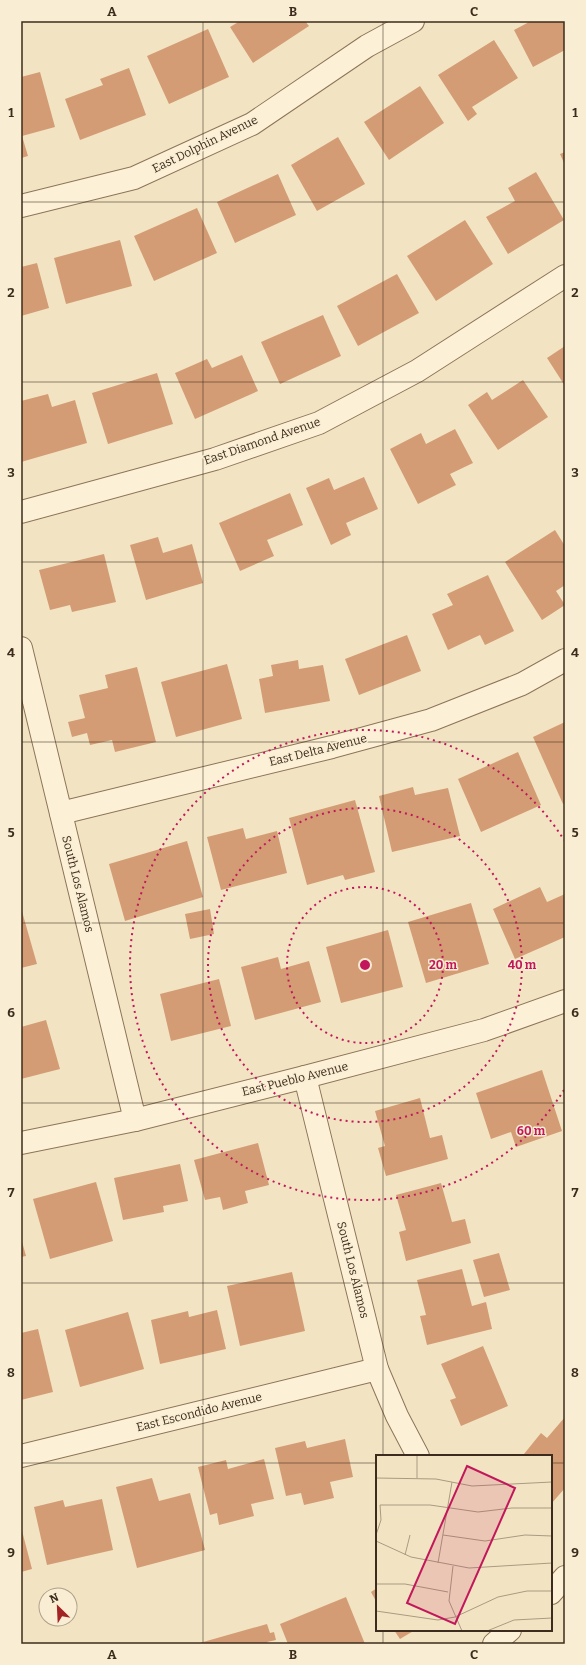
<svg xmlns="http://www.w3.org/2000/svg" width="586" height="1665" font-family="Bitter,serif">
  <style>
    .building { fill: #d49c75 }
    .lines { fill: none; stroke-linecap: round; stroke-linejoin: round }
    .minor-casing { stroke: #8e7458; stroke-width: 24 }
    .minor { stroke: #fcf1d7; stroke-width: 22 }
    .grid { fill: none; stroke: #3d2c1d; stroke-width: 1; stroke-opacity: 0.55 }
    .ring { fill: none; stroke: #c2185b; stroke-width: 2; stroke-dasharray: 2 4 }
    .labels { text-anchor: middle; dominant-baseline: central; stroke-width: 3; stroke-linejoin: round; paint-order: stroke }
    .street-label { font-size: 12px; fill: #3d2c1d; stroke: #f9eed3 }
    .inset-road { fill: none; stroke: #aa9a81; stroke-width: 1 }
    .view { fill: #c2185b; fill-opacity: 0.15; stroke: #c2185b; stroke-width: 2 }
    .inset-edge { fill: none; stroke: #3d2c1d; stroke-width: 2 }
    .centre { fill: #c2185b; stroke: #f9eed3; stroke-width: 2 }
    .ring-label { font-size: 12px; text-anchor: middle; font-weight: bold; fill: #c2185b; stroke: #f9eed3; stroke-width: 3; stroke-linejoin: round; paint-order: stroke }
    .neatline { fill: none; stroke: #3d2c1d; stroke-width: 1.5 }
    .grid-label { font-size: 13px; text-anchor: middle; font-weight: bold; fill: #3d2c1d }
  </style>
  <rect width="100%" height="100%" fill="#f2e4c3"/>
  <g class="building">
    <polygon points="240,21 305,21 309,26 253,63 230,27"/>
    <polygon points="531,21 565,21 565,50 533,67 514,30"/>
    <polygon points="208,29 229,77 169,104 147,56"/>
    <polygon points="494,40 518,78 472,107 477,114 468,121 438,75"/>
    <polygon points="129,68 146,115 80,140 65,99 103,85 100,79"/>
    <polygon points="40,72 55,127 22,136 28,156 21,158 21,77"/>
    <polygon points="420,86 444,123 389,160 364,122"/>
    <polygon points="338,137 365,184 317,211 291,165"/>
    <polygon points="565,152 565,165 560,154"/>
    <polygon points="536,172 564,220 508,254 486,217 515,201 508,188"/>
    <polygon points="278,174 296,215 235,243 217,202"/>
    <polygon points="197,208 217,253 154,281 134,236"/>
    <polygon points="465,220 493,264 436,301 407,256"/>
    <polygon points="120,240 132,286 66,304 54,258"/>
    <polygon points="37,263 49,308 21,316 21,267"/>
    <polygon points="397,274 419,313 358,346 337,306"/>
    <polygon points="323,315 341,356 280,384 261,342"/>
    <polygon points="565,346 565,386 547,358"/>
    <polygon points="242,355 258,391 195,419 175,373 207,359 212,368"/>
    <polygon points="157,373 173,424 108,444 92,393"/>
    <polygon points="523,380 548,417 498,450 468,405 487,392 492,400"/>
    <polygon points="48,394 52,407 75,400 87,443 21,462 21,401"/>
    <polygon points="455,429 473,463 450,474 456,485 418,504 390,449 421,433 426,444"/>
    <polygon points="364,477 378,509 346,523 351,535 331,545 306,488 329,478 334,490"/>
    <polygon points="290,493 303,525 267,540 274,556 240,571 219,523"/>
    <polygon points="555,530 565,546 565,585 556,591 565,605 542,620 505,562"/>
    <polygon points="158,537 163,553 192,544 203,583 146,600 130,545"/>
    <polygon points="104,554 116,602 72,612 70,605 50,610 39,570"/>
    <polygon points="488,575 514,631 485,645 480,635 448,650 432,614 453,605 447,594"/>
    <polygon points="407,635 421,671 359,695 345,659"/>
    <polygon points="298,660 299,669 323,665 330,701 265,713 259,679 273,676 271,665"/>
    <polygon points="227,664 242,719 176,737 161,682"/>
    <polygon points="137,667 156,742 115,752 112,740 90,745 87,733 72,737 68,722 85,718 79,695 108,688 105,675"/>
    <polygon points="565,722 565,803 563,804 533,737"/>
    <polygon points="518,752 541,805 481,832 458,779"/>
    <polygon points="413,787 415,795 448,788 460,836 392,852 379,796"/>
    <polygon points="355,800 375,872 345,880 343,875 307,885 289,818"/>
    <polygon points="243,828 246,839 277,831 287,873 221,890 207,837"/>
    <polygon points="187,841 203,897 125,921 109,864"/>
    <polygon points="540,887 547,902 565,894 565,937 515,959 493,909"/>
    <polygon points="471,903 489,964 426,983 408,922"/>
    <polygon points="21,908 37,964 21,968"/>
    <polygon points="210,909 214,934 190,939 185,914"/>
    <polygon points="388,930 403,987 341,1003 326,947"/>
    <polygon points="278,957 281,969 309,961 321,1002 255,1020 241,967"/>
    <polygon points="219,979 231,1026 171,1041 160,994"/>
    <polygon points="46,1020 60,1069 21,1079 21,1027"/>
    <polygon points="542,1070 562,1131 516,1147 511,1132 491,1139 476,1093"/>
    <polygon points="420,1098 430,1138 442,1135 448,1159 386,1176 378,1148 385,1146 375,1111"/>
    <polygon points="258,1143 269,1185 245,1191 248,1203 223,1210 220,1197 205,1200 194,1160"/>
    <polygon points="180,1164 188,1201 163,1206 164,1212 123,1220 114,1178"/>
    <polygon points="96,1182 113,1241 50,1259 33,1199"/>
    <polygon points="441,1183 452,1222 465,1219 471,1243 406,1261 399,1232 406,1230 396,1195"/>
    <polygon points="21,1238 26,1256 21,1257"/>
    <polygon points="499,1253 510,1290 484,1297 473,1260"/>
    <polygon points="462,1269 472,1306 486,1302 492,1329 427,1345 420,1316 426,1315 417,1280"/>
    <polygon points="292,1272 305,1331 240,1346 227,1286"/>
    <polygon points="217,1310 226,1349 160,1364 151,1320 188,1311 189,1317"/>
    <polygon points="128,1312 144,1369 80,1387 65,1330"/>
    <polygon points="38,1329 53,1392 21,1400 21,1333"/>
    <polygon points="483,1346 508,1406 461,1426 450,1400 456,1398 441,1364"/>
    <polygon points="565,1417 565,1488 551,1504 551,1456 526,1456 524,1454 541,1433 547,1438"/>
    <polygon points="345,1439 353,1477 330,1482 334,1498 304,1505 301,1493 286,1496 275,1448 305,1441 307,1448"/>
    <polygon points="264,1459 274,1499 251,1504 254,1516 219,1525 217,1513 210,1515 198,1467 226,1460 228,1469"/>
    <polygon points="152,1478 159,1501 190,1493 205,1550 137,1568 116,1487"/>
    <polygon points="102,1499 113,1550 47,1565 34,1507 63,1500 65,1507"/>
    <polygon points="21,1527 32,1569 21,1572"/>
    <polygon points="377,1588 377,1603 371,1592"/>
    <polygon points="346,1597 365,1644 288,1644 280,1624"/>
    <polygon points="267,1624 270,1633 274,1632 276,1640 267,1642 268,1644 196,1644"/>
    <polygon points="394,1630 415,1630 400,1639"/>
  </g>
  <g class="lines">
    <defs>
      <g id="minor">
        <polyline points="21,206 134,178 252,124 367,46 413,21"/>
        <polyline points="21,512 215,459 319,423 417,371 565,276"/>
        <polyline points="21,648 135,1120"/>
        <polyline points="61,813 332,747 431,720 522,684 565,660"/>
        <polyline points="305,1077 377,1369 397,1416 418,1456"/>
        <polyline points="21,1143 135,1120 305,1077 484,1030 565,1001"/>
        <polyline points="21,1456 377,1369"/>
        <polyline points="551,1593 565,1577"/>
        <polyline points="494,1644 510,1630"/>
      </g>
    </defs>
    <use href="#minor" class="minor-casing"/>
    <use href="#minor" class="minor"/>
  </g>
  <path class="grid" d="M203 21V1644M383 21V1456M21 202H565M21 382H565M21 562H565M21 742H565M21 923H565M21 1103H565M21 1283H565M21 1463H377M551 1463H565M383 1630V1644"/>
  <g class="ring">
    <circle cx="365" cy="965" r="78"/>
    <circle cx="365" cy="965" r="157"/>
    <path d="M564 1090A235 235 0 1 1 564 840"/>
  </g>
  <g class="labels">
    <g class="street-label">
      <text transform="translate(205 144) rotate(-26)">East Dolphin Avenue</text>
      <text transform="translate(262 441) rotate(-19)">East Diamond Avenue</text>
      <text transform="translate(318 750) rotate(-14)">East Delta Avenue</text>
      <text transform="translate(78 884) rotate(76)">South Los Alamos</text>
      <text transform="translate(295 1079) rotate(-14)">East Pueblo Avenue</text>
      <text transform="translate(353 1270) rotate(76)">South Los Alamos</text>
      <text transform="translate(199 1412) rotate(-14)">East Escondido Avenue</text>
    </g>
  </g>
  <g transform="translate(376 1455)">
    <rect width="176" height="176" fill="#f2e4c3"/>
    <path class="inset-road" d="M41 0V23M0 23 60 24 96 31 176 27M0 80 5 65 4 50H54L102 57 136 53H176M67 80 109 86 149 80 176 81M0 86 35 102 93 113 176 108M29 100 34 80M62 108 76 27M77 111 73 146 86 176M0 129H29L72 137M0 156 62 165 79 162 122 142 151 136H176M111 176 138 165 176 163"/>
    <path class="view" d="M91 11 139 33 79 169 31 148Z"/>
    <rect width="176" height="176" class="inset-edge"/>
  </g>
  <circle cx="365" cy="965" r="6" class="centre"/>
  <g class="ring-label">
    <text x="443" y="969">20 m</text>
    <text x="522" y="969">40 m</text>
    <text x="531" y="1135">60 m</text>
  </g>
  <rect width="586" height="1665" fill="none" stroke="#f9eed3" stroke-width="44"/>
  <g transform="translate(58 1607) rotate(336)"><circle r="19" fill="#f9eed3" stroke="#aea08a"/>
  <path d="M0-3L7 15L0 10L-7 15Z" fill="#a32224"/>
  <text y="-6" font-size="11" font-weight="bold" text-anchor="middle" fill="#3d2c1d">N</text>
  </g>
  <rect x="22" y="22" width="542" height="1621" class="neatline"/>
  <g class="grid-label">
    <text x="112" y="16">A</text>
    <text x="293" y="16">B</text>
    <text x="474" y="16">C</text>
    <text x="11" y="117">1</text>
    <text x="575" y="117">1</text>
    <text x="11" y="297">2</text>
    <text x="575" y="297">2</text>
    <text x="11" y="477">3</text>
    <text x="575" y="477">3</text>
    <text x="11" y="657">4</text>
    <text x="575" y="657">4</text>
    <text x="11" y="837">5</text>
    <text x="575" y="837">5</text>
    <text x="11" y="1017">6</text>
    <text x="575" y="1017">6</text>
    <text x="11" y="1197">7</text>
    <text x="575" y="1197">7</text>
    <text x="11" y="1377">8</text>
    <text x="575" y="1377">8</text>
    <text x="11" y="1557">9</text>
    <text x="575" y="1557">9</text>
    <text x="112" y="1659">A</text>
    <text x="293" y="1659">B</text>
    <text x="474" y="1659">C</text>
  </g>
</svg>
